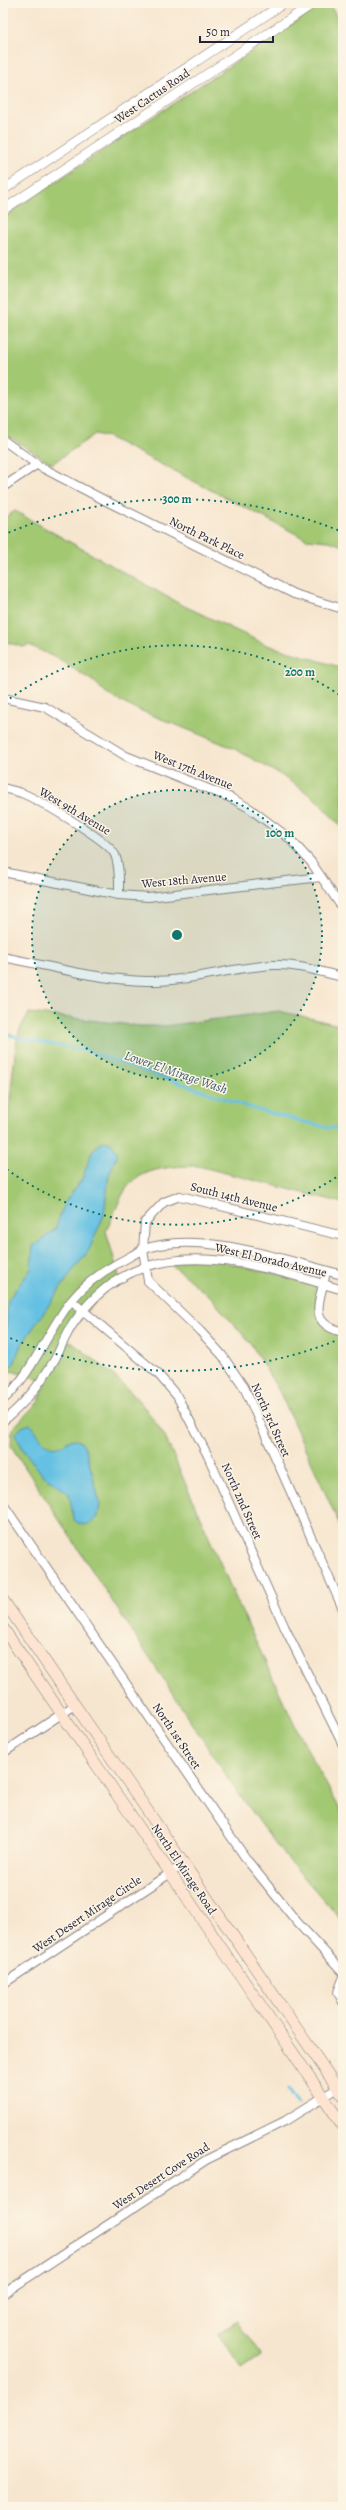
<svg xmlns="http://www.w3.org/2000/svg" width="346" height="2510" font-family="Alegreya,serif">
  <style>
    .green { fill: #a2c872; stroke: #627556 }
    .water { fill: #65c1e3; stroke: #44728f }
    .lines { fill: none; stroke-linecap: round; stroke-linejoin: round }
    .stream { stroke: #65c1e3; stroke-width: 3 }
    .minor-casing { stroke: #8c8485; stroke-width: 10 }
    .tertiary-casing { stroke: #8c8485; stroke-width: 10 }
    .secondary-casing { stroke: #8c8485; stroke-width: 12 }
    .minor { stroke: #fff; stroke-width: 8 }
    .tertiary { stroke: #fff; stroke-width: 9 }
    .secondary { stroke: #fde4d0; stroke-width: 11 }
    .ring { fill: none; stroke: #0f766e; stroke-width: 2; stroke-dasharray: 2 4 }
    .labels { text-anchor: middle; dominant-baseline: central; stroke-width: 3; stroke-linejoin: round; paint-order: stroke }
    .street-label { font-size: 12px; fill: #22223b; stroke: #fcf5e5 }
    .water-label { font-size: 13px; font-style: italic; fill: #395a76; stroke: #fcf5e5 }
    .centre { fill: #0f766e; stroke: #fcf5e5; stroke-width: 2 }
    .ring-label { font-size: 12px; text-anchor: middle; font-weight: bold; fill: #0f766e; stroke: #fcf5e5; stroke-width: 3; stroke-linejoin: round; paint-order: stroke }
  </style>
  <rect width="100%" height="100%" fill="#fcf5e5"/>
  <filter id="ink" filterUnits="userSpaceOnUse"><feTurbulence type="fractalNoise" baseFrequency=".025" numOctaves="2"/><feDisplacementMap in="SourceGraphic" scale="8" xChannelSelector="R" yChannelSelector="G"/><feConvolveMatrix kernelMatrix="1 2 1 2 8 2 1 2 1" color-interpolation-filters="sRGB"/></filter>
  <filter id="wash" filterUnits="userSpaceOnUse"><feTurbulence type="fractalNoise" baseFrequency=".012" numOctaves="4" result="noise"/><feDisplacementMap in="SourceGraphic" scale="16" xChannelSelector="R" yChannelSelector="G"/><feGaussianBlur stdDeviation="0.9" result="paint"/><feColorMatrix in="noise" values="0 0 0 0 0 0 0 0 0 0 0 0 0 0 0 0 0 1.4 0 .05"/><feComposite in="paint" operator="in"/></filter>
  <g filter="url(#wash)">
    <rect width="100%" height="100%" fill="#f7e6cf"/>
    <g class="green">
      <polygon points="324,3 328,3 343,25 343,546 329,541 306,539 108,437 95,434 52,464 3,433 3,217"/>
      <polygon points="15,511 178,603 267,645 343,668 343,828 313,797 281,775 233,748 127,705 105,693 96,683 56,658 29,645 23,647 3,641 3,519"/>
      <path d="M279 1011 343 1026V1203L198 1166C175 1166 141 1167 126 1189 118 1201 113 1218 106 1231L120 1279 105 1290 65 1338C105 1366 142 1396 166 1439L232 1590 296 1728 343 1815V1922L281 1851 229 1780 11 1446 12 1429 39 1401 46 1381 11 1371 3 1382V1140L7 1125 16 1044 20 1029 29 1013 140 1026H164Z"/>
      <polygon points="207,1258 324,1285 318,1315 343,1332 343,1352 338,1361 343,1364 343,1532 280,1393 251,1344 210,1297 167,1261"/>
      <polygon points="237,2321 261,2356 242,2369 218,2334"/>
    </g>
    <g class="water">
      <polygon points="102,1141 111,1143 118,1153 109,1175 104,1215 89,1250 71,1273 20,1347 14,1364 9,1367 3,1363 8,1300 31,1269 33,1246 55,1229 65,1202 82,1179 92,1152"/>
      <path d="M30 1424C39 1432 42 1450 60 1446 65 1445 68 1440 74 1439L81 1442 86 1449 100 1504 98 1517C90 1525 83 1528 74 1520L69 1494 42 1474 24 1451 15 1434 22 1427Z"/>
    </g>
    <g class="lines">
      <g class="stream">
        <polyline points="3,1033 23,1039 84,1050 258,1110 328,1128 343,1127"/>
        <polyline points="288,2089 298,2104"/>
      </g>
    </g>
  </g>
  <g filter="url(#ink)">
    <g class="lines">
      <defs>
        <g id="minor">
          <polyline points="3,440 39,466 106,501 294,594 343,609"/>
          <polyline points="3,487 36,465"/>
          <polyline points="3,698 45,707 126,756 231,798 249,808 289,838 311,862 343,909"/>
          <path d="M3 788C10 790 17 791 24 794 40 801 110 841 115 855 120 867 119 882 119 895"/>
          <polyline points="3,872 119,895 148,897 321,877"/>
          <path d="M3 957C50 966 99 980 147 981 190 982 232 967 274 965 297 964 321 972 343 977"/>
          <polyline points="343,1236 180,1196 164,1202 145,1222 143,1250 148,1281 200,1331 222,1355 244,1387 343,1609"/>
          <path d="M326 1271C322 1298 304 1323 343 1332"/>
          <polyline points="72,1301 158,1374 177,1396 208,1456 285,1628 343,1745"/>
          <path d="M3 1400C34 1372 46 1333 71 1301 84 1285 100 1273 118 1263 126 1259 134 1254 142 1250 197 1228 287 1261 343 1275"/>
          <path d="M3 1421C24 1405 42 1381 55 1359 62 1346 66 1333 75 1321 141 1226 251 1262 343 1290"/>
          <polyline points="3,1504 247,1860 297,1922 343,1972"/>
          <polyline points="3,1753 75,1705"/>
          <polyline points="343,1979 338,1992 343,2002"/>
          <polyline points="3,1984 184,1864"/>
          <polyline points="3,2294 206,2160 285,2121 338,2088"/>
        </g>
        <g id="tertiary">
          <polyline points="3,190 284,3"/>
          <polyline points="3,210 314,3"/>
        </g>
        <g id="secondary">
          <polyline points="3,1600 343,2096"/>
          <polyline points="3,1628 343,2126"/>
        </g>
      </defs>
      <use href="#minor" class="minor-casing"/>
      <use href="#tertiary" class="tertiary-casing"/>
      <use href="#secondary" class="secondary-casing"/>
      <use href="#minor" class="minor"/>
      <use href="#tertiary" class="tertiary"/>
      <use href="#secondary" class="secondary"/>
    </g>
  </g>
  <circle cx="177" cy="935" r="145" fill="#0f766e" fill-opacity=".12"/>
  <g class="ring">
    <circle cx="177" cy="935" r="145"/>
    <path d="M341 1174A290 290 0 0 1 5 1168M5 702A290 290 0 0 1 341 696"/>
    <path d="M340 1339A436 436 0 0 1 3 1335M3 535A436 436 0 0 1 340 531"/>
  </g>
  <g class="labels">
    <g class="street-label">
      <text transform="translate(152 96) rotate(-34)">West Cactus Road</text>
      <text transform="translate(207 538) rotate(26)">North Park Place</text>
      <text transform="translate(193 770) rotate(22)">West 17th Avenue</text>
      <text transform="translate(75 811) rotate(31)">West 9th Avenue</text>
      <text transform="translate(184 880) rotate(-5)">West 18th Avenue</text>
      <text transform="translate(234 1197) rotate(14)">South 14th Avenue</text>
      <text transform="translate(271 1260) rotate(13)">West El Dorado Avenue</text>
      <text transform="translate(271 1420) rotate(66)">North 3rd Street</text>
      <text transform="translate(242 1501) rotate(66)">North 2nd Street</text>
      <text transform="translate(177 1736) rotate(56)">North 1st Street</text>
      <text transform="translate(184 1869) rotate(56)">North El Mirage Road</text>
      <text transform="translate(87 1914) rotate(-34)">West Desert Mirage Circle</text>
      <text transform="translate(161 2176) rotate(-33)">West Desert Cove Road</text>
    </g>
    <g class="water-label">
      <text transform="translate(176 1072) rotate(19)">Lower El Mirage Wash</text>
    </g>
  </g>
  <circle cx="177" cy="935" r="6" class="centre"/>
  <g class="ring-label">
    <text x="177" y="503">300 m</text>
    <text x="300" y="676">200 m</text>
    <text x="280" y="837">100 m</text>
  </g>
  <rect width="346" height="2510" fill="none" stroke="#fcf5e5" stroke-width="16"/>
  <path d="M200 36v6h73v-6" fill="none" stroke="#22223b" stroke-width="2"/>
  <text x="206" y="36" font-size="12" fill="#22223b" stroke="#fcf5e5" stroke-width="3" paint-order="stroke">50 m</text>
</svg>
